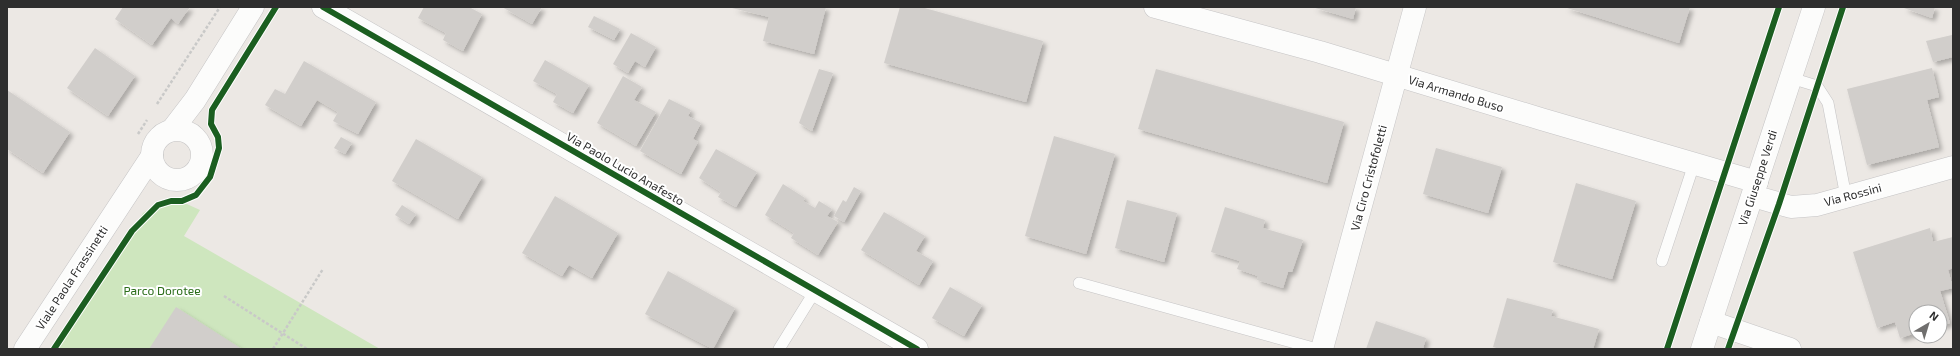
<svg xmlns="http://www.w3.org/2000/svg" width="1960" height="356" viewBox="0 0 1960 356" font-family="'Exo 2',sans-serif">
<style>
.green{fill:#cee6be}
.building{fill:#d1cecb;filter:url(#shadow)}
.lines{fill:none;stroke-linecap:round;stroke-linejoin:round}
.service-casing{stroke:#c5c4c5;stroke-width:12}
.minor-casing{stroke:#c5c4c5;stroke-width:23}
.tertiary-casing{stroke:#c5c4c5;stroke-width:23}
.secondary-casing{stroke:#c5c4c5;stroke-width:23}
.path{stroke:#c9c9c8;stroke-width:2.5;stroke-dasharray:3 2;stroke-linecap:butt}
.service{stroke:#fcfcfb;stroke-width:11}
.minor{stroke:#fcfcfb;stroke-width:22}
.tertiary{stroke:#fcfcfb;stroke-width:22}
.secondary{stroke:#fcfcfb;stroke-width:22}
.cycleway-casing{stroke:#fff;stroke-width:8}
.cycleway{stroke:#1b5e20;stroke-width:6}
.labels{text-anchor:middle;stroke-width:4;stroke-linejoin:round;paint-order:stroke}
.street-label{font-size:12px;fill:#2e2e2e;stroke:#fff}
.park-label{font-size:12px;fill:#2c6e1b;stroke:#fff}
</style>
<defs>
<filter id="shadow"><feDropShadow dx="3.5" dy="3.5" stdDeviation="2" flood-color="#0004"/></filter>
</defs>
<rect width="100%" height="100%" fill="#ece8e4"/>
<path class="green" d="M161,201H180L200,210L184,236L380,349H57L143,213Z"/>
<g class="building">
<path d="M123,7H190L178,24L171,18L152,45L115,19Z"/>
<path d="M424,7H469L482,14L463,51L443,40L446,33L418,18Z"/>
<path d="M502,7H542L532,24Z"/>
<path d="M826,7L814,54L763,41L769,17L732,8Z"/>
<path d="M900,7H921L1043,41L1026,102L884,63Z"/>
<path d="M1312,7H1356L1353,19Z"/>
<path d="M1564,7H1690L1679,43Z"/>
<path d="M1905,7H1935L1932,18L1904,8Z"/>
<path d="M594,16L620,29L614,40L588,27Z"/>
<path d="M631,33L656,47L645,67L635,61L628,73L613,64Z"/>
<path d="M1952,35L1953,57L1933,62L1926,41Z"/>
<path d="M95,48L135,76L108,116L67,88Z"/>
<path d="M545,60L589,85L573,113L553,102L557,94L533,81Z"/>
<path d="M304,61L376,102L358,134L333,121L338,112L317,100L301,126L265,105L275,89L285,94Z"/>
<path d="M1932,68L1939,97L1927,100L1939,147L1867,165L1847,89Z"/>
<path d="M819,69L833,73L812,131L799,123Z"/>
<path d="M1156,69L1344,122L1327,183L1138,129Z"/>
<path d="M623,76L642,87L634,100L656,112L636,146L597,123Z"/>
<path d="M7,90L70,132L43,173L7,149Z"/>
<path d="M669,99L691,110L688,116L701,123L693,139L698,142L681,174L640,151Z"/>
<path d="M1054,136L1115,154L1086,254L1025,236Z"/>
<path d="M341,137L352,143L345,154L334,148Z"/>
<path d="M416,139L482,177L458,219L392,181Z"/>
<path d="M1436,148L1502,167L1488,213L1423,194Z"/>
<path d="M716,149L757,172L736,207L718,197L721,192L699,178Z"/>
<path d="M1576,183L1636,201L1612,279L1553,262Z"/>
<path d="M783,184L805,198L803,201L815,208L819,201L832,209L827,216L838,222L818,255L791,238L794,233L765,215Z"/>
<path d="M854,187L861,191L844,222L834,216L843,200L846,202Z"/>
<path d="M555,196L618,233L592,278L569,265L562,276L522,253Z"/>
<path d="M1127,200L1177,213L1164,262L1115,248Z"/>
<path d="M402,205L416,214L409,224L395,215Z"/>
<path d="M1225,207L1265,220L1263,228L1303,240L1292,272H1288L1283,288L1257,280L1258,276L1237,269L1240,261L1211,252Z"/>
<path d="M884,212L925,236L916,251L933,261L919,285L861,250Z"/>
<path d="M1930,228L1933,242L1953,237V268L1948,270L1953,288L1940,291L1950,323L1940,326V312H1916V333L1900,338L1895,322L1877,328L1853,252Z"/>
<path d="M668,271L735,308L713,349L645,314Z"/>
<path d="M950,287L982,305L964,336L932,318Z"/>
<path d="M1507,298L1553,310L1551,316L1599,329L1593,349H1500L1493,347Z"/>
<path d="M176,307L242,349H149Z"/>
<path d="M1376,321L1426,338L1423,349H1366Z"/>
</g>
<g class="lines">
<defs>
<g id="service">
<path d="M1791,78L1817,86L1828,103L1846,197"/>
<path d="M1662,261L1694,164"/>
<path d="M1079,283L1317,349"/>
<path d="M779,349L815,291"/>
</g>
<g id="minor">
<path d="M323,7L917,349"/>
<path d="M1155,7L1320,52L1541,119L1757,182"/>
<path d="M1753,196L1791,207L1817,205L1953,167"/>
<path d="M1711,322L1790,349"/>
<path d="M1322,349L1415,7"/>
</g>
<g id="tertiary">
<path d="M172,130L195,100L253,7"/>
<circle cx="177" cy="155" r="25"/>
<path d="M25,349L152,156"/>
</g>
<path id="secondary" d="M1702,349L1814,7"/>
</defs>
<use href="#service" class="service-casing"/>
<use href="#minor" class="minor-casing"/>
<use href="#tertiary" class="tertiary-casing"/>
<use href="#secondary" class="secondary-casing"/>
<g class="path">
<path d="M157,104L220,7"/>
<path d="M138,134L147,120"/>
<path d="M224,296L307,349"/>
<path d="M273,349L323,269"/>
</g>
<use href="#service" class="service"/>
<use href="#minor" class="minor"/>
<use href="#tertiary" class="tertiary"/>
<use href="#secondary" class="secondary"/>
<defs>
<g id="cycleway">
<path d="M323,7L917,349"/>
<path d="M54,349L132,231L158,205L171,201H182L196,195L210,177L219,148L218,137L211,124L212,110L276,7"/>
<path d="M1667,349L1779,7"/>
<path d="M1728,349L1779,204L1843,7"/>
</g>
</defs>
<use href="#cycleway" class="cycleway-casing"/>
<use href="#cycleway" class="cycleway"/>
</g>
<g class="labels">
<g class="street-label">
<text transform="translate(1456 94) rotate(17)" y="4">Via Armando Buso</text>
<text transform="translate(625 169) rotate(30)" y="4">Via Paolo Lucio Anafesto</text>
<text transform="translate(1369 178) rotate(-75)" y="4">Via Ciro Cristofoletti</text>
<text transform="translate(1758 178) rotate(-72)" y="4">Via Giuseppe Verdi</text>
<text transform="translate(1853 195) rotate(-15)" y="4">Via Rossini</text>
<text transform="translate(72 278) rotate(-57)" y="4">Viale Paola Frassinetti</text>
</g>
<g class="park-label">
<text x="162" y="295">Parco Dorotee</text>
</g>
</g>
<rect width="1960" height="356" fill="none" stroke="#2e2e2e" stroke-width="16"/>
<g transform="translate(1928 324) rotate(38)"><circle r="19" fill="#ffffff" stroke="#ababab"/>
<path d="M0-3L7 15L0 10L-7 15Z" fill="#706f6e"/>
<text y="-6" font-size="11" font-weight="bold" text-anchor="middle" fill="#2e2e2e">N</text>
</g>
</svg>
